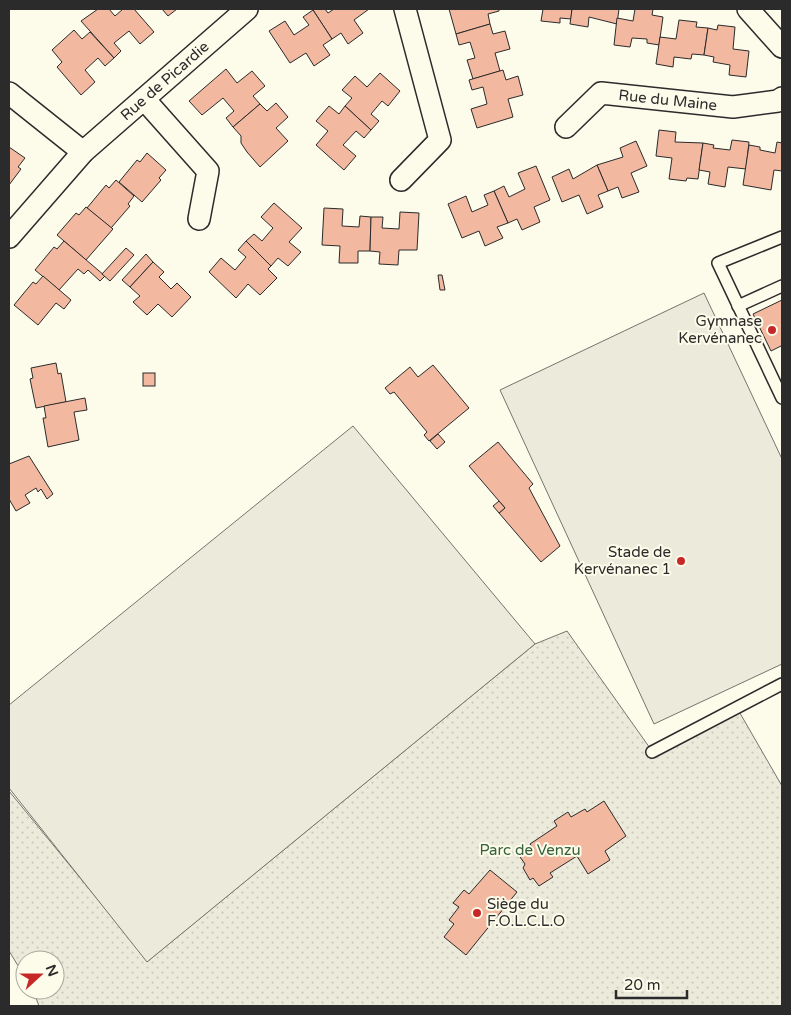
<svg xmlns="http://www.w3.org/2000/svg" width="791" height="1015" viewBox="0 0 791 1015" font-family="'Varela Round',sans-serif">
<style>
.park{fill:url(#park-dots);stroke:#74746e}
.pitch{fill:#ecebdb;stroke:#74746e}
.building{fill:#f2b8a0;stroke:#2b2b2b}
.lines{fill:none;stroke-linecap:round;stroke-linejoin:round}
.lane-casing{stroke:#2b2b2b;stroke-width:14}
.street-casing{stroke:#2b2b2b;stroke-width:24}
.lane{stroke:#fdfbea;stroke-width:11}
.street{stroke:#fdfbea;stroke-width:21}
.poi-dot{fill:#c62828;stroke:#fdfbea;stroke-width:2}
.labels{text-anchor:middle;stroke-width:4;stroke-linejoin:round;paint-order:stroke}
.street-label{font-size:15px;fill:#2b2b2b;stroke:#fdfbea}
.poi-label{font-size:15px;fill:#2b2b2b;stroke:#fdfbea;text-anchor:end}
.park-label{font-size:15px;fill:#34623c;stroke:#fdfbea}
</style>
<defs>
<pattern id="park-dots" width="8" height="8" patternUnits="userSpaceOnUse" patternTransform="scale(1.25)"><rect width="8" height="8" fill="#ecebdb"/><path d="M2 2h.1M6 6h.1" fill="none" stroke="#cbcabc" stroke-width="1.8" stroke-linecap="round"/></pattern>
</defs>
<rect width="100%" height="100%" fill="#fdfbea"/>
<path class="park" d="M567,631L652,751L737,708L782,786V1006H39L33,990H55V960H25V977L9,951V791L148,961L535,644Z"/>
<g class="pitch">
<path d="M704,293L782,459V664L654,724L500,390Z"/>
<path d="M353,426L535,644L147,962L9,788V705Z"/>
</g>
<g class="building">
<path d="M98,9H109L115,16L123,9H134L154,32L140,44L129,31L114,43L121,51L114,58L81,21Z"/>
<path d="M162,9H177L168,16Z"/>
<path d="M315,9H325L328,13L334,9H369L354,20L363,33L348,44L341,33L332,39L313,10Z"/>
<path d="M449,9H499V11L488,14L490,24L456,34Z"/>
<path d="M543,9H572L571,19L560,18V23L541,21Z"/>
<path d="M572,9H619L617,24L589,17L588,27L570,24Z"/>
<path d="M635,9H653L652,15L663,17L659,45L647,43V39L632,38L630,47L614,45L617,18L633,21Z"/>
<path d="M313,10L332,39L323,45L330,55L314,66L306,53L290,63L269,31L285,21L294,35L309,25L303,17Z"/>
<path d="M679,20L697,22L696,27L708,28L704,55L692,54L691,59L674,57L673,67L656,64L660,37L676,39Z"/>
<path d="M490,24L493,34L505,31L510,49L495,53L500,71L473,79L467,60L475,58L470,42L459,45L456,34Z"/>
<path d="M718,25L735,27L733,49L749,51L746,77L729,75L730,65L713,62L714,57L704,55L708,28L717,30Z"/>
<path d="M74,30L82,39L90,32L114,58L105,66L98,58L85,70L95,82L81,95L57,67L62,62L52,50Z"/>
<path d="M226,69L237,83L252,71L265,86L253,96L260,104L233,127L226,118L234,111L223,98L202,115L189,101Z"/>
<path d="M503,70L506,80L518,76L523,95L508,99L513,117L477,128L471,109L487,104L483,87L472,90L469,80Z"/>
<path d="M380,73L400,91L388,106L382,101L371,114L379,121L371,130L345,106L352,98L342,90L355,76L367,87Z"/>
<path d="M276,103L288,117L276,128L288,141L260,167L247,152L241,143V136L233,127L260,104L267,111Z"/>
<path d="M329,106L339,114L345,106L371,130L364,138L356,131L343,145L356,156L344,170L316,145L328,131L316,121Z"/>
<path d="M659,130L676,132L675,142L703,143L698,179L687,178L686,181L669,179L672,158L656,156Z"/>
<path d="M732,140L749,142L746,169L728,167L725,187L708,184L710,172L699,170L703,143L714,145L713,148L730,150Z"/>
<path d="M636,141L647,166L631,173L639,192L622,198L618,187L608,191L597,165L623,157L620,148Z"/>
<path d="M777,142L782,143V171L774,170L771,190L743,185L749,145L760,147V150L775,153Z"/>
<path d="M9,147L25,158L18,167L21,169L9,185Z"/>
<path d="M147,153L166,170L159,178L161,180L142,202L119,182L137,160L140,162Z"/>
<path d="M597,165L608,191L598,195L603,207L587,214L579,195L562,202L552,177L569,169L573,179Z"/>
<path d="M536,166L550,200L534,207L540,222L522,230L517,219L508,223L494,191L504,186L509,197L525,189L518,173Z"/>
<path d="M116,180L134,196L128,204L130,206L111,228L87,208L106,185L109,188Z"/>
<path d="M494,191L508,223L497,227L503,238L485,246L479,231L462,238L448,204L466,196L472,212L488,205L484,195Z"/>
<path d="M274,203L302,228L289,242L301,252L288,266L278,258L271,266L246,241L254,234L262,241L273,228L261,217Z"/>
<path d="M86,207L113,229L86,260L57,235L76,213L79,215Z"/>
<path d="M324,208L343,209L342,226L359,227L360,216L371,217L370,251H358V263H339L340,246L322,245Z"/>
<path d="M400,212L419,213L417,250H399L398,265L379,264L380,252L370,251L371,217H383L382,228L399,229Z"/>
<path d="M64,241L105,276L100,281L88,270L84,274L78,269L59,290L35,270L54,247L57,249Z"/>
<path d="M246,241L271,266L268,269L277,278L260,295L248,284L236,298L209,272L221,258L235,270L246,257L238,250Z"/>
<path d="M126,248L134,255L110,281L102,274Z"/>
<path d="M146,254L153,262L130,287L122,280Z"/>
<path d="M153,262L164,272L159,277L171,289L177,283L191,297L172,317L158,304L147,315L133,302L140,296L130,287Z"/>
<path d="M438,275H442L445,290H440Z"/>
<path d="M43,276L71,300L64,309L56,303L38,325L14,305L33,282L36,284Z"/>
<path d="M782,300V348L781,346L771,351L753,314Z"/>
<path d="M56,363L58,374L61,373L66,402L36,408L30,379L33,378L31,368Z"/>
<path d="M433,365L469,408L429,441L424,435L427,432L394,392L390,394L385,388L410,367L418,377Z"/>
<rect x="143" y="373" width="12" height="13"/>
<path d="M85,398L87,410L74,412L79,440L48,447L43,418H46L44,406Z"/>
<path d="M438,434L445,442L437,449L430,441Z"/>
<path d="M498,442L533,484L529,488L560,546L541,562L499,513L505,508L469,466Z"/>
<path d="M29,456L53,494L47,499L41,489L38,492L36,488L25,495L30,503L16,511L9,499V464Z"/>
<path d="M499,501L505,508L499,513L493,506Z"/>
<path d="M604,801L626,836L605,851L610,860L588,874L577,856L550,873L553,877L539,886L533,878L530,880L523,868L525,864L520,857L533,848L530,844L557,826L554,821L568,812L571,817L585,809L587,812Z"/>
<path d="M490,870L517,892L466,955L444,937L454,924L449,920L459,907L453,903L464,890L469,894Z"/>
</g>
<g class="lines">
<defs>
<g id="lane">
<path d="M782,237L718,263L782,398"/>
<path d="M738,306L782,286"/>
<path d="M652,752L782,684"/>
</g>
<g id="street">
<path d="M748,9L782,47"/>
<path d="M9,93L83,152"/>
<path d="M144,99L208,171L199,219"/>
<path id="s1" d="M566,127L601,93L733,107L778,101L782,98"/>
<path d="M401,180L440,140L405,9"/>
<path id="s2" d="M9,237L83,152L247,9"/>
</g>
</defs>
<use href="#lane" class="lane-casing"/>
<use href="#street" class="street-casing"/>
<use href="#lane" class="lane"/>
<use href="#street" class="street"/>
</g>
<g class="poi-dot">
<circle cx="772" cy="330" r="5"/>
<circle cx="681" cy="561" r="5"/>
<circle cx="477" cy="913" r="5"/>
</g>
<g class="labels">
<g class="street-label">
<text dy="5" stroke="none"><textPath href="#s2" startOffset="221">Rue de Picardie</textPath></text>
<text dy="5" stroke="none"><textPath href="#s1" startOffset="116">Rue du Maine</textPath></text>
</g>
<g class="poi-label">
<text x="762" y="326">Gymnase<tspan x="762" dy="17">Kervénanec</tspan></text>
<text x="671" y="557">Stade de<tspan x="671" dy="17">Kervénanec 1</tspan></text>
<text x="487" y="909" text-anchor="start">Siège du<tspan x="487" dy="17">F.O.L.C.L.O</tspan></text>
</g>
<g class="park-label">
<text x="530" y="855">Parc de Venzu</text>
</g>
</g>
<rect width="791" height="1015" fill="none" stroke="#2b2b2b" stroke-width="20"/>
<g transform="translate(40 975) rotate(69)"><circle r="24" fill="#fdfbea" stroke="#a9a89e"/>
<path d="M0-4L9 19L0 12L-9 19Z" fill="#c62828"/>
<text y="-8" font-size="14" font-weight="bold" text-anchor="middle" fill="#2b2b2b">N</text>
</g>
<path d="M616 990v8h71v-8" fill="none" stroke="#2b2b2b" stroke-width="2.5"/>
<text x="624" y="990" font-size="15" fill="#2b2b2b" stroke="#fdfbea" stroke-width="4" paint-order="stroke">20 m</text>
</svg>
